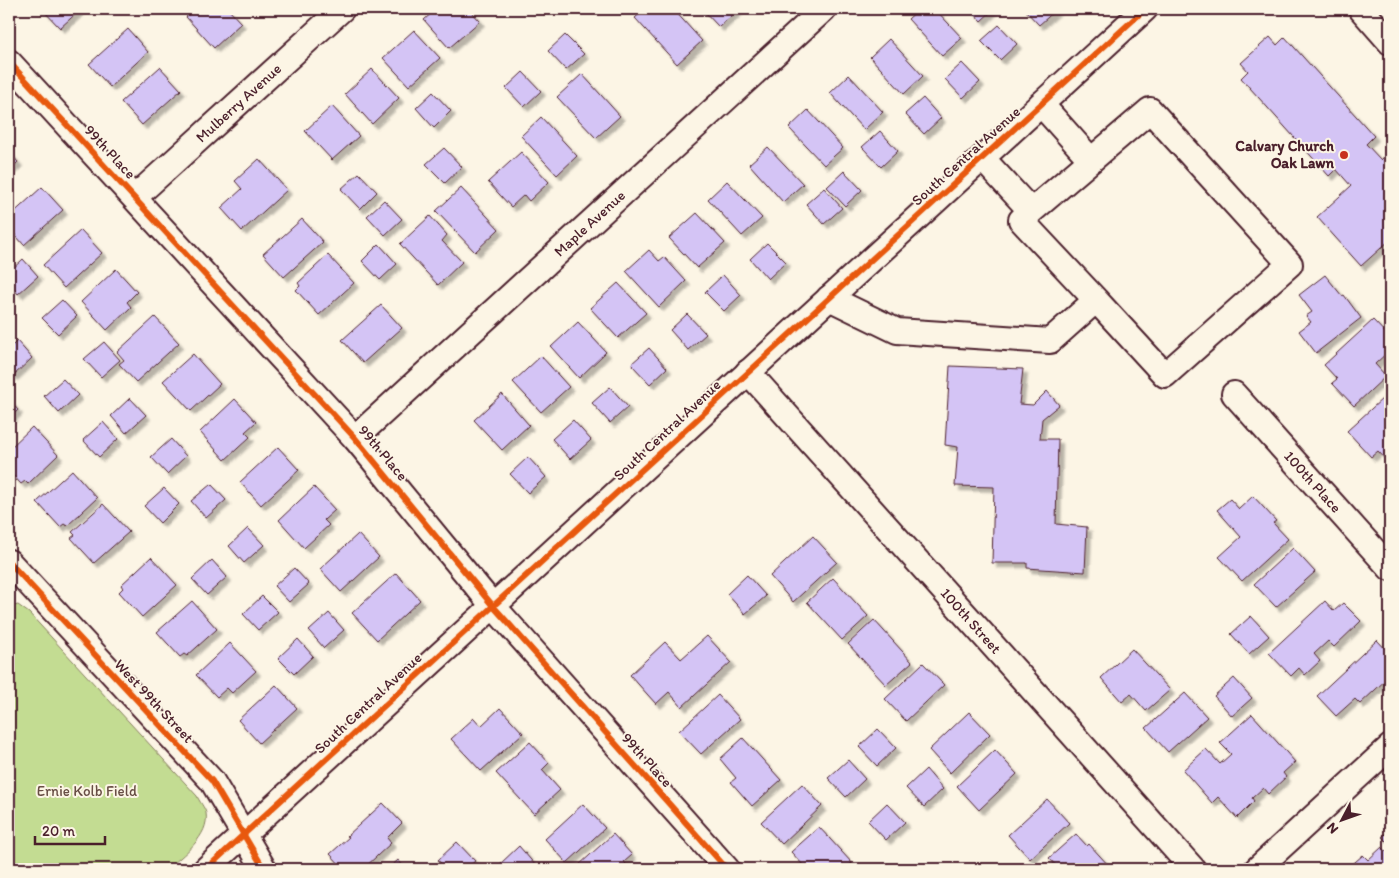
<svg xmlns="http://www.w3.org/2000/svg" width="1399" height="878" viewBox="0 0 1399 878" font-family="Itim,sans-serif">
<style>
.green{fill:#c3dc92;stroke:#867e5e}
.building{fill:#d4c4f5;stroke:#4a1f2b;filter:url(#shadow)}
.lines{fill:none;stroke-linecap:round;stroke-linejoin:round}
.minor-casing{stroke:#4a1f2b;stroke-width:28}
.minor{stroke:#fcf5e5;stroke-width:24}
.cycleway-casing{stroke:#fcf5e5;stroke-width:9}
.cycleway{stroke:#e8590c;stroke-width:6}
.poi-dot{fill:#c8321e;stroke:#fcf5e5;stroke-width:2}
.labels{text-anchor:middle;stroke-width:4;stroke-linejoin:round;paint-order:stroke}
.street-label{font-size:15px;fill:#4a1f2b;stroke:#fcf5e5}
.poi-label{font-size:15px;font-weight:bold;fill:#4a1f2b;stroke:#fcf5e5;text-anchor:end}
.park-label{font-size:15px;fill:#684e45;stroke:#fcf5e5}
</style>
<defs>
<filter id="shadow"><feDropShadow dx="4.5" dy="4.5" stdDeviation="1" flood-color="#0004"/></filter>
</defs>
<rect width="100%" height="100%" fill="#fcf5e5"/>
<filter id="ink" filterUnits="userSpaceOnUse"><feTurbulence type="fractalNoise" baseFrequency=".02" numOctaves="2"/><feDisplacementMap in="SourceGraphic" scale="10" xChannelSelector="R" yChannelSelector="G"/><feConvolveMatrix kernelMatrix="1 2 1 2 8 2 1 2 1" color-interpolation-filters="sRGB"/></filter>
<g filter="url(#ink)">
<path class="green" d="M18,605L29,613L197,796C199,801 205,808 206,813C210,836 182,856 167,869H9V607Z"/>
<g class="building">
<path d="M42,9H81L60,28Z"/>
<path d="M195,9H228L241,23L214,48L186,17Z"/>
<path d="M436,9H469L480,21L449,48L424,20Z"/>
<path d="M645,9H673L702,41L677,64L635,18Z"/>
<path d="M702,9H739L719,27Z"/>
<path d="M919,9H935L962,38L942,56L908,19Z"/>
<path d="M970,9H994L981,21Z"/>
<path d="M1024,9H1057L1039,25Z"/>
<path d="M999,25L1017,44L1000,60L981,41Z"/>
<path d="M128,29L148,52L110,87L89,64Z"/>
<path d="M414,30L440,58L409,86L383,58Z"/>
<path d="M565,35L584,54L566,70L548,51Z"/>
<path d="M1270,37L1277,45L1285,37L1374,136L1366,144L1381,160L1390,151V240L1361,266L1317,217L1351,186L1336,169L1329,176L1241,78L1248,71L1241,63Z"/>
<path d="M889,39L923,76L904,94L870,57Z"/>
<path d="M962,63L980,82L963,98L945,79Z"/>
<path d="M160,67L181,90L142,125L121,102Z"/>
<path d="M372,69L399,98L372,124L345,94Z"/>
<path d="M523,72L541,91L524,107L506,88Z"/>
<path d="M582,74L620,116L596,138L557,97Z"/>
<path d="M849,75L883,112L864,130L830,93Z"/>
<path d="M433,92L451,111L434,128L416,108Z"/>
<path d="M923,98L941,118L924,134L905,114Z"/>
<path d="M332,106L359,136L332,160L305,131Z"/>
<path d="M808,110L843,148L824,165L789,128Z"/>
<path d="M541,117L577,156L557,175L521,136Z"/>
<path d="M880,131L898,151L881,167L862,147Z"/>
<path d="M768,147L803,184L783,202L749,164Z"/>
<path d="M444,148L462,167L445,183L426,164Z"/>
<path d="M9,152L18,162L9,171Z"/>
<path d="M521,152L549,182L529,201L524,195L511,207L488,182Z"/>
<path d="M259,159L287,190L242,231L221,208L242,189L235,181Z"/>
<path d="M844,171L862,190L845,206L827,187Z"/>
<path d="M359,173L377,192L360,209L341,189Z"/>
<path d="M727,181L762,218L742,236L708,199Z"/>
<path d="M42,187L63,210L24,245L9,228V217Z"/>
<path d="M461,188L499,229L475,252L436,211Z"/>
<path d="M824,188L842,208L824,224L806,204Z"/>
<path d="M384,200L402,219L385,235L367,216Z"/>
<path d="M697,213L725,243L697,268L669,238Z"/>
<path d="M430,216L447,235L442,241L462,262L438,285L400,244Z"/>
<path d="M302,219L323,242L284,277L263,254Z"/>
<path d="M81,230L102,253L64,288L43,265Z"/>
<path d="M767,243L786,262L768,279L750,259Z"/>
<path d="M379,244L397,264L380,280L362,261Z"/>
<path d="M649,250L659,261L664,257L686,281L659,307L626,271Z"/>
<path d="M328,255L354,283L319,315L296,290L300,286L298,283Z"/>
<path d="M23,259L38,276L18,294L9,283V272Z"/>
<path d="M116,269L137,292L127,302L131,307L107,330L81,302Z"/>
<path d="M723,275L741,295L724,311L705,292Z"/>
<path d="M1325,275L1342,296L1344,295L1361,318L1316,353L1299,331L1311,322L1306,316L1312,312L1299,295Z"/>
<path d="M618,283L646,313L618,338L590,308Z"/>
<path d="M62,300L77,316L58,334L42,318Z"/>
<path d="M381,305L402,328L363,363L342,340Z"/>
<path d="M687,314L706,334L688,350L670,330Z"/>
<path d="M155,317L179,343L136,382L119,364L124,360L117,352Z"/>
<path d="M1373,320L1390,338V350L1375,364L1386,376L1354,406L1332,383L1337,379L1324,365Z"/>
<path d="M578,322L606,352L579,378L551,347Z"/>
<path d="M17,341L32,358L13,376L9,372V349Z"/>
<path d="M104,342L120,360L101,377L84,359Z"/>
<path d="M649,348L667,368L650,384L631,364Z"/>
<path d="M193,354L220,384L191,411L163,381Z"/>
<path d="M541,356L569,387L541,412L513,382Z"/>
<path d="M950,366L1023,369L1019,404L1033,405L1047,391L1059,405L1042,419L1040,439H1058L1056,524L1087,527L1085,572L1027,568V563H992L994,487L955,486L958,447L945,445Z"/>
<path d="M63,379L78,395L59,413L44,396Z"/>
<path d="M610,387L628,407L610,423L592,403Z"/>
<path d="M502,394L529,425L502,450L474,420Z"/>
<path d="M130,398L146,415L126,433L111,416Z"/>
<path d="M1383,398L1390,405V464L1378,451L1371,457L1347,431Z"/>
<path d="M235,399L256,422L245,432L250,437L225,460L200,432Z"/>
<path d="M9,400L18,410L9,419Z"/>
<path d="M573,420L591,440L570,459L552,439Z"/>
<path d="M103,422L118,439L99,457L83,440Z"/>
<path d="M32,427L58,455L28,484L25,481L21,484L9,471V449Z"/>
<path d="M171,439L186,456L167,474L151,457Z"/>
<path d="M278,447L299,470L261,505L240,482Z"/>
<path d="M528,457L546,477L528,493L510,474Z"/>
<path d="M72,470L97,498L67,526L64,524L60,527L37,502Z"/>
<path d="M211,484L226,500L206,518L191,501Z"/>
<path d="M314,487L335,510L324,520L329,525L304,548L279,520Z"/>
<path d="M164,488L179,504L160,523L144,506Z"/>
<path d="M1253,496L1276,521L1273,523L1288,539L1242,581L1219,557L1241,537L1217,510L1230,499L1239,509Z"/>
<path d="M103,504L129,532L94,563L71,538L75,535L72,532Z"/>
<path d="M248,528L264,545L244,563L229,546Z"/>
<path d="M358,534L379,557L341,592L320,569Z"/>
<path d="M813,536L837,562L793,602L770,576Z"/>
<path d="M1293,548L1315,572L1276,607L1254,584Z"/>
<path d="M151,557L177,585L142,617L119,592L123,588L121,585Z"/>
<path d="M212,560L227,577L207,595L192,579Z"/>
<path d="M294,568L309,584L289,602L274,586Z"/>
<path d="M396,573L420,600L377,640L352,613Z"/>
<path d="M747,575L766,596L745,614L727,594Z"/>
<path d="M833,578L868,616L842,640L807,602Z"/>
<path d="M262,596L278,612L258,630L243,614Z"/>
<path d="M192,601L217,629L187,656L184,654L180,657L157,632Z"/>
<path d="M1325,601L1334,611L1343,603L1361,621L1334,647L1328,641L1314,654L1320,661L1305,675L1299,668L1291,676L1269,653Z"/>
<path d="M329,613L344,630L324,648L309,631Z"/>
<path d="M1251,616L1269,636L1249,654L1231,634Z"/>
<path d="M874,620L912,662L886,685L848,644Z"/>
<path d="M707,636L731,662L682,707L669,692L656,704L630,675L665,642L681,659Z"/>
<path d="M298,639L313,656L294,674L278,658Z"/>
<path d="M1377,640L1390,654V676L1360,704L1355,699L1336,716L1317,696Z"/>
<path d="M230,643L256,671L232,693L227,688L217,697L196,675Z"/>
<path d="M1132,649L1170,690L1146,711L1131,694L1122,702L1101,678Z"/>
<path d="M923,663L944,685L906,721L885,699Z"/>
<path d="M1234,678L1252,698L1232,716L1214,696Z"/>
<path d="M276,685L297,708L259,743L238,720Z"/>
<path d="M1185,693L1207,717L1168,752L1146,728Z"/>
<path d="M718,695L740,719L701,754L679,731Z"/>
<path d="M500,708L523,733L481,771L451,739L474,718L481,726Z"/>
<path d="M969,712L990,734L950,773L929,750Z"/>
<path d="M1252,714L1295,762L1283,773L1286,777L1268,794L1263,788L1252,798L1254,801L1237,818L1218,797L1212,803L1183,770L1206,749L1220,764L1231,754L1220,743Z"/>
<path d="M878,729L896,748L877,766L859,747Z"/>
<path d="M743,738L781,780L752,806L731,782L736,778L720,759Z"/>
<path d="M530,742L549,763L542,770L560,790L534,814L496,773Z"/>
<path d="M995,750L1017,774L979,810L957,786Z"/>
<path d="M848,760L865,779L846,797L828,778Z"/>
<path d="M926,769L943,789L924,807L906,788Z"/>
<path d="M802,784L822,806L782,844L761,822Z"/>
<path d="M1047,799L1069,823L1030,859L1008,835Z"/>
<path d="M383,803L402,823L387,838L391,843L363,869H344L330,854L349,837L347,836Z"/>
<path d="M887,803L905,822L886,840L868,821Z"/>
<path d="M583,804L605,828L567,863L545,839Z"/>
<path d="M819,827L852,863L845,869H804L802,867L804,866L791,852Z"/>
<path d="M1390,829V845L1382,837Z"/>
<path d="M613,834L632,855L624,862L631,869H583L579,865Z"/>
<path d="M1076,834L1087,846L1089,844L1110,867L1107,869H1059L1049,858Z"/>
<path d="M457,842L475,861L466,869H446L438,860Z"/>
<path d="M519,846L536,866L532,869H503L499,865Z"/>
<path d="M1382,847L1390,855V869H1347L1363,855L1368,860Z"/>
<path d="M398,860L406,869H388Z"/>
</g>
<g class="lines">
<defs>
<g id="minor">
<path d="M1361,9L1390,42"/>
<path d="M9,62L355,438L493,606L727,869"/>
<path d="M1041,104L1091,160"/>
<path d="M982,158L1031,211"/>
<path id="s1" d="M135,197L342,9"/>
<path d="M829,298L897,331L1050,341L1096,300L1021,220L1150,110L1290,264L1165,375L1096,300"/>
<path id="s2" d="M748,372L1193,869"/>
<path id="s3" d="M1234,394L1390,568"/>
<path id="s4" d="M355,438L824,9"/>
<path d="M9,562L212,781L264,869"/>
<path d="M206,869L1145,9"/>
<path d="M1257,869L1390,747"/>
</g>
</defs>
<use href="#minor" class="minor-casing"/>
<use href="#minor" class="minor"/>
<defs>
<g id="cycleway">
<path d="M9,62L355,438L493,606L727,869"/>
<path d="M9,562L212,781L264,869"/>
<path d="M206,869L1145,9"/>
</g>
</defs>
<use href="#cycleway" class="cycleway-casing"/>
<use href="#cycleway" class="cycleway"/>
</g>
</g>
<circle class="poi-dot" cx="1344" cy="155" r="5"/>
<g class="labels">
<g class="street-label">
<text dy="5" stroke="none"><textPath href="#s1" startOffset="140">Mulberry Avenue</textPath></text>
<text transform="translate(110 152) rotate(47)" y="5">99th Place</text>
<text transform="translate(966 156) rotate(-42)" y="5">South Central Avenue</text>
<text dy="5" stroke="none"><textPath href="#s4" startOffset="318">Maple Avenue</textPath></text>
<text transform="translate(667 430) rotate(-43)" y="5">South Central Avenue</text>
<text transform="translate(383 453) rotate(50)" y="5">99th Place</text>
<text dy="5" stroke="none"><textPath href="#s3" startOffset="118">100th Place</textPath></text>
<text dy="5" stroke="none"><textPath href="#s2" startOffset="334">100th Street</textPath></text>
<text transform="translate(154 701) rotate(47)" y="5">West 99th Street</text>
<text transform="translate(368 703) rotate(-43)" y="5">South Central Avenue</text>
<text transform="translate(647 760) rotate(48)" y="5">99th Place</text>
</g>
<g class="poi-label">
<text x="1334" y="151">Calvary Church<tspan x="1334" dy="17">Oak Lawn</tspan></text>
</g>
<g class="park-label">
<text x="87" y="796">Ernie Kolb Field</text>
</g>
</g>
<rect width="1399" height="878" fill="none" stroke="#fcf5e5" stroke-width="30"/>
<rect x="15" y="15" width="1369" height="848" fill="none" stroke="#4a1f2b" stroke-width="2" filter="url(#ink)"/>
<g transform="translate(1342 820) rotate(229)" stroke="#fcf5e5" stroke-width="4" paint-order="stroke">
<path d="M0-4L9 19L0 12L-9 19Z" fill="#4a1f2b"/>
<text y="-8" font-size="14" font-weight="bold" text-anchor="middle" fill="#4a1f2b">N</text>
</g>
<path d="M35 836v8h70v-8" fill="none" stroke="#4a1f2b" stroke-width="2.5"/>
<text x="42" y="836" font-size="15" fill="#4a1f2b" stroke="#fcf5e5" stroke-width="4" paint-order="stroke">20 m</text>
</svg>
